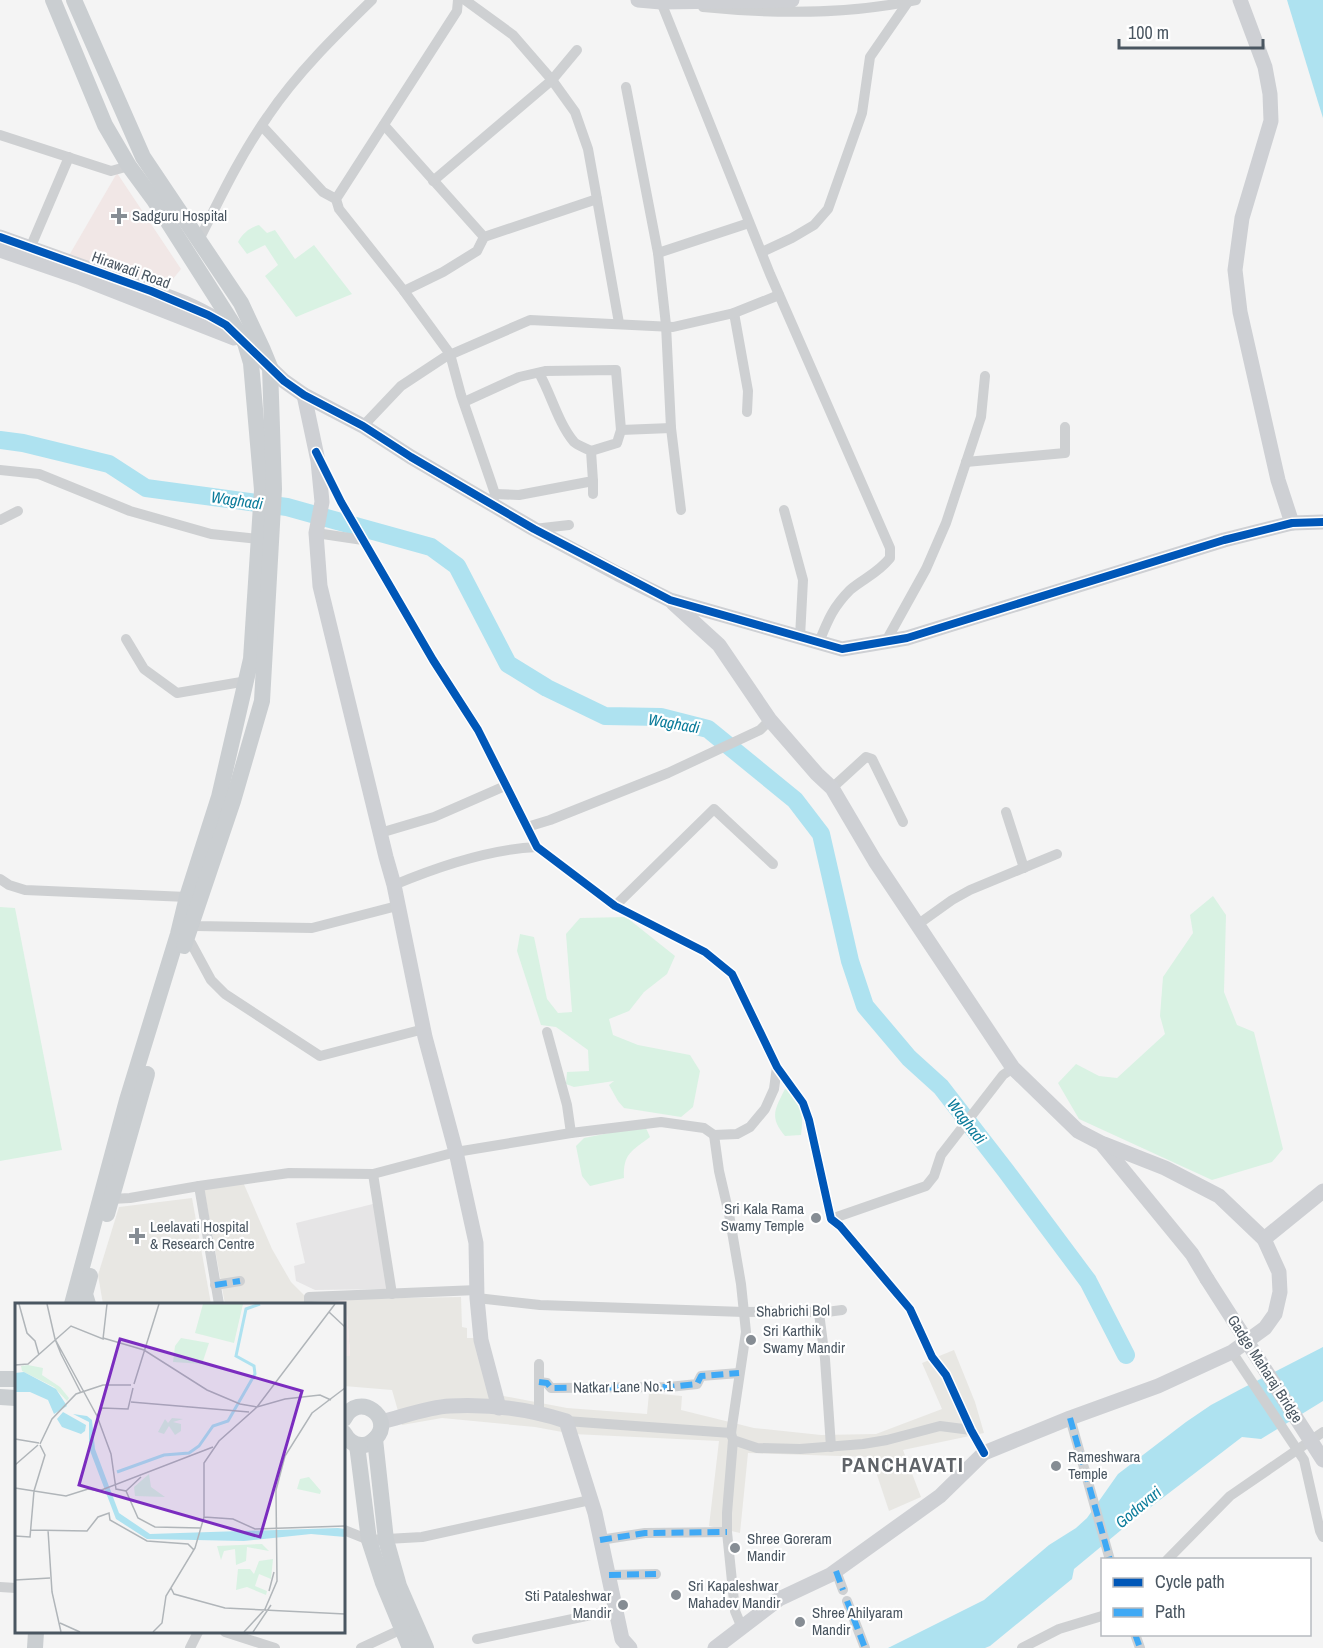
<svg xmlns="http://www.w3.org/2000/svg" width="1323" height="1648" viewBox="0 0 1323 1648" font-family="'Archivo Narrow',sans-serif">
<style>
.commercial{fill:#e8e7e3}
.education{fill:#e6e5e6}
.medical{fill:#f1e7e6}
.green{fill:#d9f2e3}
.water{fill:#aee2f0}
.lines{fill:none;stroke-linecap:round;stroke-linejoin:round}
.river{stroke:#aee2f0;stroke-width:18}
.street{stroke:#ced0d2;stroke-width:10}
.secondary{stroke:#ced0d4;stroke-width:15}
.primary{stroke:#caced1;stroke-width:16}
.secondary-bridge{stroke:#ced0d4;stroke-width:15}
.quiet{stroke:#3fa9f5;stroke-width:6;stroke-dasharray:12 6;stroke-linecap:butt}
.cycleway-casing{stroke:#fff;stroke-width:11}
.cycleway{stroke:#0057b8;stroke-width:8}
.poi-dot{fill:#868d94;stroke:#fff;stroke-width:2}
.labels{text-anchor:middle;stroke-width:4.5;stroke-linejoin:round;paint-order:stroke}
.poi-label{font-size:15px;fill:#4a5661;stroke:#fff;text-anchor:start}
.street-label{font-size:15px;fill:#4a5661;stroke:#fff}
.water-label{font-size:16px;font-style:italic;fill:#0c7c9b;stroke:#fff}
.district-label{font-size:21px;font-weight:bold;letter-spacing:1.5px;fill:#5f6368;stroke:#fff}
.inset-river{fill:none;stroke:#aee2f0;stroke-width:3}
.inset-road{fill:none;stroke:#b0b5b9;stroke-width:1.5}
.view{fill:#7b2cbf;fill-opacity:0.15;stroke:#7b2cbf;stroke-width:3}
.inset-edge{fill:none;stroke:#4a5661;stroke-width:3}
</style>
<rect width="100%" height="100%" fill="#f4f4f4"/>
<g class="commercial">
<path d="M243,1182L272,1249L291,1282L305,1296V1304H225L204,1189Z"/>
<path d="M192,1198L211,1304H103L98,1275L119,1207Z"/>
<path d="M461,1297L462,1327L467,1328V1338H474L488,1393L567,1408L647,1414L649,1393L682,1396L681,1410L754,1428L821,1435L876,1434L942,1409L922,1363L954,1350L975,1402L984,1433L903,1450L921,1497L889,1511L871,1457L748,1453L740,1533L709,1526L719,1441L573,1434L535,1427L442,1418L402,1425L392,1390L344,1386V1356L350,1355L346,1299Z"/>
</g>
<path class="education" d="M377,1203L390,1289L315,1290L296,1281L294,1266L305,1263L296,1223Z"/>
<g class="medical">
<path d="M117,173L181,269L164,290L67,259Z"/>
<path d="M346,1299L350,1356H344V1304H314V1302Z"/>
</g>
<g class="green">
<path d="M259,225L267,233L275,230L295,259L314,245L352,294L296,317L265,276L278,265L265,245L247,254L238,242C243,233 249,228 259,225Z"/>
<path d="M1213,896L1226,915L1224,992L1237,1025L1254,1032L1283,1149L1272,1162L1212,1180L1079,1119L1058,1083L1076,1064L1099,1076L1117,1078L1165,1034L1160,1016L1163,977L1193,933L1190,915Z"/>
<path d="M0,907L15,908L62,1150L0,1161Z"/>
<path d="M626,917L675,956L667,974L644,992L629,1011L609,1019L613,1035L638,1045L690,1055L700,1071L693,1107L681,1117L624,1108L618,1101L609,1085L614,1081L574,1087L566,1084L567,1072L589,1071L588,1050L556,1027L541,1025L517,951L520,934L534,937L547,999L558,1013L572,1012L566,934L580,918Z"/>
<path d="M785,1089L793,1092C801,1109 804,1116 801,1135L785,1136C769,1117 775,1109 785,1089Z"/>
<path d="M645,1126L650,1137C632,1151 623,1153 624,1178L590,1186L582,1176L576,1146L584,1138Z"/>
</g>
<g class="water">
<path d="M1287,0H1323V118L1318,102Z"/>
<path d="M1323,1347V1401L1261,1439L1242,1437L1126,1526L1074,1569L1072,1579L990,1646L985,1648H888L984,1600L1049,1545L1076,1528L1087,1518L1118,1474L1186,1422L1211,1405L1241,1389Z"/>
</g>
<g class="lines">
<path class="river" d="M0,440L23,443L109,464L146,488L287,507L431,547L457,566L508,664L547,688L605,716L661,717L708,729L795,800L821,834L850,961L865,1006L909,1058L941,1087L1006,1171L1088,1281L1126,1355"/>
<g class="street">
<path d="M458,0L457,11L336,199L339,209L404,291L450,354L461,395L491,482L495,494L492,505"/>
<path d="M666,3L661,2L770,274L890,548V558C877,574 864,578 850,590C833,607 828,620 819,642"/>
<path d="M703,7C773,14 846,15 916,0"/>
<path d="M626,87L658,253L666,325L671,428L681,510"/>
<path d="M384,125L484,237L597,199L588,149L575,112L552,80L513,35L465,0"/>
<path d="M262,126L323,192L336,199"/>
<path d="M0,135L111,171L129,166"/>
<path d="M433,181L552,80L577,50"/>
<path d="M597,199L619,323"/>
<path d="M199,240C220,198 241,154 268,116C297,73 335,36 372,0"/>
<path d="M762,252L792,238L814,225L828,209L862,113L870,57L908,2"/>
<path d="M28,253L69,157"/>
<path d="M658,253L749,223"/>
<path d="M404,291L443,272L477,251L484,237"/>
<path d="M734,313L748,391L747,412"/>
<path d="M464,402L519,377L545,371L616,370L621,430L617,443L591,451"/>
<path d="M363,426L401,386L445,357L530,320L673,327L734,313L779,295"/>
<path d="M621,430L671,428"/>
<path d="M966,462L1065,453V427"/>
<path d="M321,463L341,502L433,660L478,730L537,847L615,906L705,952L732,974L777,1067L803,1103L809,1120L831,1219L840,1226L910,1309L932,1357L946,1375L971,1430L984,1453"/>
<path d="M0,470L39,474L130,511L211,534L259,539"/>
<path d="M495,494L519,495L593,481L591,451C586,448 578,446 574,442C558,423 551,394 539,373"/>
<path d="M593,494V481"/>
<path d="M784,510L803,580L800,637"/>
<path d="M0,520L18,511"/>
<path d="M534,529L569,525"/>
<path d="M316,533L363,540"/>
<path d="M126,639L144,669L177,693L247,681"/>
<path d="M885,643L926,569L946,523L981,417L985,376"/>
<path d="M832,788L866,757L872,759L903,822"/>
<path d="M1006,812L1024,868"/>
<path d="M527,827L550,820L668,773L760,730L770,720"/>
<path d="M380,833L434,817L505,786"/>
<path d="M0,879L9,885L25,890L187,897"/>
<path d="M394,885C437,867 491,849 537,847"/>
<path d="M615,906L714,809L773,864"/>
<path d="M187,924L195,926L312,928L397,906"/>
<path d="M917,925L952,900L970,890L1057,854"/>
<path d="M184,938L191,943L211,980L225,994L320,1056L424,1029"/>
<path d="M547,1032L567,1105L571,1133"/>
<path d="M714,1135L719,1171L729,1214L741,1284L746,1332L731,1433"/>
<path d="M373,1174L392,1294"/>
<path d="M199,1186L219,1304"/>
<path d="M111,1199L130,1198L199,1186L289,1173L373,1174L456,1152L571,1133L661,1122L704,1128L714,1135L737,1134L750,1127L765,1109L774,1089L777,1067"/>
<path d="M831,1219L926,1186L934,1176L941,1155L1003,1075L1013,1068"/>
<path d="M215,1285L240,1281"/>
<path d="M477,1298L540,1305L744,1312L802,1311L819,1313L842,1310"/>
<path d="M309,1304V1297L477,1290"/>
<path d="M819,1313L825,1359L831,1447"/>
<path d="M1232,1352L1304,1460L1320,1531L1323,1537"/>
<path d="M539,1382L547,1383L551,1388L669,1387L697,1384L701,1376L739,1373"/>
<path d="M539,1412V1364"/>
<path d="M1070,1418L1110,1560"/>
<path d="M566,1421L731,1433L732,1437"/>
<path d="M733,1440L757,1448L800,1449L863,1444L887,1440L940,1426L971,1430"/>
<path d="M733,1440L727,1513V1532L735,1611L742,1628"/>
<path d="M344,1530L369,1540L422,1537L590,1500"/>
<path d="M600,1540L645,1533L727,1532"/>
<path d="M1167,1560L1230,1496L1323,1432"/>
<path d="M836,1571L843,1590"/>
<path d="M609,1575L656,1574"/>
<path d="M0,1587L16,1588"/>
<path d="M847,1601L865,1648"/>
<path d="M225,1632L275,1648"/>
<path d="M1135,1634L1140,1648"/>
<path d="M477,1639L615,1610"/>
<path d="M190,1648L198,1632"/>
<path d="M361,1648L402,1629"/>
<path d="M1022,1648L1059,1629L1102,1616"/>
</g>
<g class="secondary">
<path d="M638,0L661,2L792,0"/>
<path d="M1240,0L1265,67L1270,94L1271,121L1242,218L1235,270L1240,312L1278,480L1292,523"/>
<path d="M0,237C39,251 78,265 117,279C157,292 207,307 237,335"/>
<path d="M0,250L81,278L234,338"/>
<path d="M265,363L284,381L304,395L363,426L411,457L534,529L618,574L670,600L842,649L907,638L1224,540L1292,523L1323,522"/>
<path d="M304,395L318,461L322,502L316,533L320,586L386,857L394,885L425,1037L456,1152L476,1243L477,1298L481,1340L499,1408"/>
<path d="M673,603L719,645L770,720L817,774L832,788L875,861L1013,1068L1078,1131L1101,1143L1192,1254L1207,1279"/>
<path d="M1104,1144L1165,1168L1219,1196L1264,1239"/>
<path d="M381,1422C402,1417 428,1407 450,1406C488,1404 529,1409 566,1421L595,1513L622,1639L630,1648"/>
<path d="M715,1648L779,1599L830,1575L940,1496L984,1453L1070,1418L1158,1386L1232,1352L1265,1328L1275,1314L1280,1292L1279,1272L1264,1239L1323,1191"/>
</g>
<g class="primary">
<path d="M53,0L105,125L129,166L154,200L245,343L251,363L262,490L251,659L219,797L187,897L178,934L127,1100L72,1304"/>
<path d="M74,0L143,157L241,303L263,350L270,367L274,489L262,701L233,801L184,946"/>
<path d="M107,1214L147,1074"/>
<path d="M88,1304L85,1294L90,1276"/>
<path d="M0,1379H16"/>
<path d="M0,1397L16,1398"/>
<path d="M344,1419C358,1390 396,1418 375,1439C371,1442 369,1445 363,1445C354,1446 348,1440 344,1433"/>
<path d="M375,1439L386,1540L399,1586L426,1648"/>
<path d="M357,1445L369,1540L383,1583L410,1648"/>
<path d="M35,1648L36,1632"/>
</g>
<path class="secondary-bridge" d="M1207,1279L1323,1460"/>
<g class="quiet">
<path d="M215,1285L240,1281"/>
<path d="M539,1382L547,1383L551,1388L669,1387L697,1384L701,1376L739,1373"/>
<path d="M1070,1418L1110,1560"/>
<path d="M600,1540L645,1533L727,1532"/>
<path d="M836,1571L843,1590"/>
<path d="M609,1575L656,1574"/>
<path d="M847,1601L865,1648"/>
<path d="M1135,1634L1140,1648"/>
</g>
<defs>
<g id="cycleway">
<path d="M0,237L151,291L208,315L226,325L284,381L304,395L363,426L411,457L534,529L670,600L842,649L907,638L1224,540L1292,523L1323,522"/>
<path d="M316,452L341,502L433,660L478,730L537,847L615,906L705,952L732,974L777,1067L803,1103L809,1120L831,1219L840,1226L910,1309L932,1357L946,1375L971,1430L984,1453"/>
</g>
</defs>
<use href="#cycleway" class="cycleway-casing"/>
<use href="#cycleway" class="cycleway"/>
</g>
<g class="poi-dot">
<path d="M116 207h6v6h6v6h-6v6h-6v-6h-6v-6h6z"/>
<circle cx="816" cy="1218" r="6"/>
<path d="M134 1227h6v6h6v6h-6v6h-6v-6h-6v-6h6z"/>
<circle cx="751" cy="1340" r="6"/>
<circle cx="1056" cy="1466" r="6"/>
<circle cx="735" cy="1548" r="6"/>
<circle cx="676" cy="1595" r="6"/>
<circle cx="623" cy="1605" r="6"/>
<circle cx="800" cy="1622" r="6"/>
</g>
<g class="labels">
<g class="poi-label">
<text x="132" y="221">Sadguru Hospital</text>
<text x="804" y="1214" text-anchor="end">Sri Kala Rama<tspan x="804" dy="17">Swamy Temple</tspan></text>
<text x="150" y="1232">Leelavati Hospital<tspan x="150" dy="17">&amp; Research Centre</tspan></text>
<text x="763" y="1336">Sri Karthik<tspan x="763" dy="17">Swamy Mandir</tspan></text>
<text x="1068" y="1462">Rameshwara<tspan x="1068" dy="17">Temple</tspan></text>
<text x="747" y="1544">Shree Goreram<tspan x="747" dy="17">Mandir</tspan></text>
<text x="688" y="1591">Sri Kapaleshwar<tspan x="688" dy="17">Mahadev Mandir</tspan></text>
<text x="611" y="1601" text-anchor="end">Sti Pataleshwar<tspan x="611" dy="17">Mandir</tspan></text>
<text x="812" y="1618">Shree Ahilyaram<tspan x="812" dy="17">Mandir</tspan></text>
</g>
<g class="street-label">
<text transform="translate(131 270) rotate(20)" y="5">Hirawadi Road</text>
<text transform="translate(793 1311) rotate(-1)" y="5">Shabrichi Bol</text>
<text transform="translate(1265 1369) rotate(57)" y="5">Gadge Maharaj Bridge</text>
<text transform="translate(623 1387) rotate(-1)" y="5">Natkar Lane No. 1</text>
</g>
<g class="water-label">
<text transform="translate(237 500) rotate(8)" y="6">Waghadi</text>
<text transform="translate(674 723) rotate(10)" y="6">Waghadi</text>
<text transform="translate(967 1121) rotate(52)" y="6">Waghadi</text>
<text transform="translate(1138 1507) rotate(-40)" y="6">Godavari</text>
</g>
<g class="district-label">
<text x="903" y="1472">PANCHAVATI</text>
</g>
</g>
<g transform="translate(15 1303)">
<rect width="330" height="330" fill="#f4f4f4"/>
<path d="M188,1H228L219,40L180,30ZM166,35L194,40L187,61L158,59L160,43ZM13,62L28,65L27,72L45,84L54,95L52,98L39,84L7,68L6,63ZM157,115L168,116L158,119L166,121V128L160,132L154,123L149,131L143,129L150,116L153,120ZM134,171L136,184L150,194L120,193L119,184ZM294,174L306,188L305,191L282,186L285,176ZM247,241L254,248L232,244L231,258L221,262L220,246L209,248L206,257L202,243ZM258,256L256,276L244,271L240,283L252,288L251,292L232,284L221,287L223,266H235L239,271L244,258Z" fill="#d9f2e3"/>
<path d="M9,69L41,86L52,103L39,111L33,97L15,89H0V70ZM48,109L71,122L70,128L66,131L47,124L42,116ZM58,111L72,113L77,117L80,146L104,210L135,231L323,225L330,226V234L296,231L229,238L132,236L101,216L74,145V119Z" fill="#aee2f0"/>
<path class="inset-river" d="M102,169L149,152L174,150L184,143L198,123L213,118L240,71L239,63L221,53L231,6L245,1"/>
<path class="inset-road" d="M4,1L12,30L20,38L24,52M32,1L40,36M314,9L330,24M88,35L129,47L192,87L225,101L242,104L270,96L305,92L316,97M0,62L13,61L56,23L88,36L92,1M119,81L144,1M66,90L46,51L40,36L82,113L96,151L101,186L111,188L123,215L140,224L186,225M116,99L234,109M82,113L87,105L113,106L118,85M0,136L24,140M25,141L37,116L61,91L88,82H116M0,162L23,142M0,185L51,193L73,186L84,188L198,144M111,188L126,174M189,214L218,216L240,226L330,223M15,227L72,228L83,214L94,210L95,217L132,238L173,241L179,247M33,227L37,289L46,329M0,233L15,234L19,188L30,152L25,142M0,277L35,275M156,285L159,291L210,305L330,311M254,288L259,269M45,320L65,329M138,329L147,320L151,293L180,245L189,214V160L204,138L242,104L320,1M229,329L250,306L262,278L261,187L270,153L297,110L330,85M238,329L256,302"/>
<path class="view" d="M105,36L287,88L245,234L64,182Z"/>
<rect width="330" height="330" class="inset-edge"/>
</g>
<rect x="1101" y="1558" width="210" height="78" fill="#ffffff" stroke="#b7bbc0" stroke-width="1.5"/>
<rect x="1113" y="1578" width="30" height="9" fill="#0057b8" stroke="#b7bbc0" stroke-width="1.5"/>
<text x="1155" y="1588" font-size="18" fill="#4a5661">Cycle path</text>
<rect x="1113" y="1608" width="30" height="9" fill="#3fa9f5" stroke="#b7bbc0" stroke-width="1.5"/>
<text x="1155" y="1618" font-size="18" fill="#4a5661">Path</text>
<path d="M1119 39v9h144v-9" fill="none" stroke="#4a5661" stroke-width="3"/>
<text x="1128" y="39" font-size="18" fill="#4a5661" stroke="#ffffff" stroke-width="4.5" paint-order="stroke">100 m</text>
</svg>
